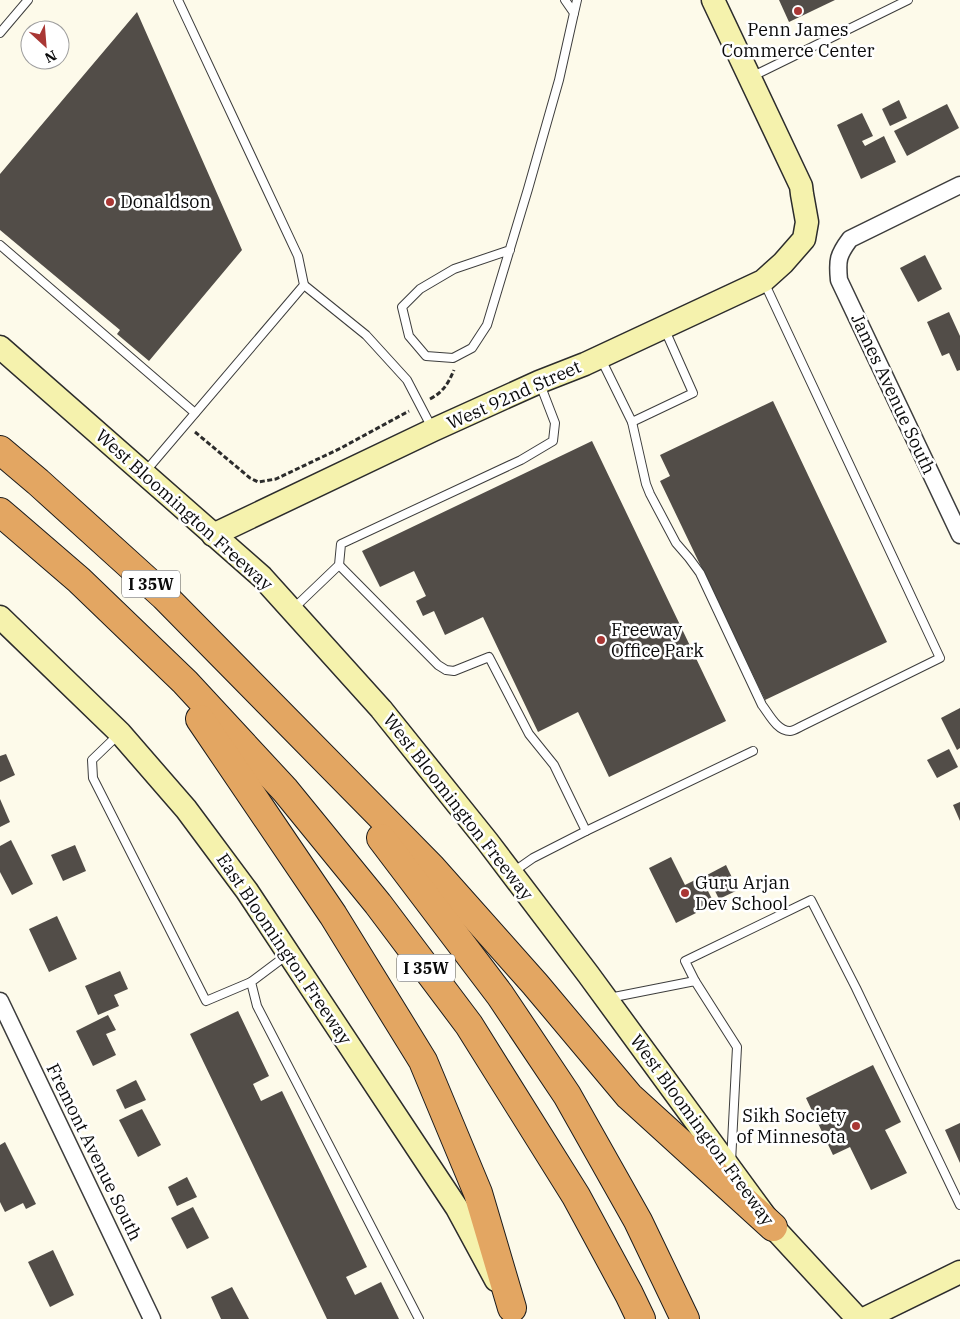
<svg xmlns="http://www.w3.org/2000/svg" width="960" height="1319" viewBox="0 0 960 1319" font-family="'IBM Plex Serif',serif">
<style>
.building{fill:#524d48}
.lines{fill:none;stroke-linecap:round;stroke-linejoin:round}
.lane-casing{stroke:#3d3d3d;stroke-width:10}
.street-casing{stroke:#3d3d3d;stroke-width:19}
.secondary-casing{stroke:#2c2c2c;stroke-width:25}
.highway-casing{stroke:#1b1b1b;stroke-width:30}
.path{stroke:#2c2c2c;stroke-width:3;stroke-dasharray:5 2.5;stroke-linecap:butt}
.lane{stroke:#fff;stroke-width:8}
.street{stroke:#fff;stroke-width:16}
.secondary{stroke:#f5f2ad;stroke-width:22}
.highway{stroke:#e3a662;stroke-width:28}
.poi-dot{fill:#a93734;stroke:#fff;stroke-width:2}
.labels{text-anchor:middle;stroke-width:5;stroke-linejoin:round;paint-order:stroke}
.shield{fill:#fff;stroke:#545454;stroke-width:1}
.shield-label{font-size:16px;font-weight:bold;fill:#0a0a0a}
.poi-label{font-size:18px;fill:#0a0a0a;stroke:#fff;text-anchor:start}
.street-label{font-size:18px;fill:#0a0a0a;stroke:#fff}
</style>
<rect width="100%" height="100%" fill="#fdfaea"/>
<g class="building">
<path d="M779,0H835L789,22Z"/>
<path d="M137,12L242,250L149,361L117,334L120,330L0,230V174Z"/>
<path d="M899,100L907,118L890,126L882,109Z"/>
<path d="M947,104L959,128L907,156L894,131Z"/>
<path d="M862,113L873,136L862,141L865,146L884,136L896,162L861,179L837,125Z"/>
<path d="M925,255L942,289L918,302L900,268Z"/>
<path d="M949,312L960,336V370L957,371L949,353L942,356L927,322Z"/>
<path d="M773,401L887,642L765,700L660,481L670,476L660,455Z"/>
<path d="M592,441L726,721L609,777L578,712L538,732L483,617L445,635L434,611L423,616L416,601L426,596L414,571L380,587L362,551Z"/>
<path d="M960,708V748L957,750L941,718Z"/>
<path d="M949,749L958,767L937,778L927,760Z"/>
<path d="M6,754L15,775L0,782V756Z"/>
<path d="M0,799L10,822L0,827Z"/>
<path d="M960,802V821L953,805Z"/>
<path d="M11,840L33,884L12,895L0,872V846Z"/>
<path d="M75,845L86,871L63,881L51,855Z"/>
<path d="M671,857L685,885L701,877L713,901L695,911L696,913L676,923L649,868Z"/>
<path d="M726,865L738,890L719,899L707,875Z"/>
<path d="M57,916L77,959L49,972L29,929Z"/>
<path d="M120,971L128,989L114,995L119,1006L98,1015L85,986Z"/>
<path d="M238,1011L269,1076L253,1084L261,1101L282,1091L367,1267L346,1277L355,1295L381,1282L399,1319H327L190,1034Z"/>
<path d="M108,1015L116,1030L106,1034L116,1055L93,1066L76,1031Z"/>
<path d="M873,1065L901,1122L885,1130L907,1173L871,1190L850,1147L833,1155L806,1098Z"/>
<path d="M136,1080L146,1100L125,1109L116,1090Z"/>
<path d="M142,1109L161,1145L138,1157L119,1120Z"/>
<path d="M960,1123V1163L945,1130Z"/>
<path d="M5,1142L36,1204L26,1209L23,1203L5,1212L0,1202V1145Z"/>
<path d="M187,1177L197,1197L177,1206L168,1187Z"/>
<path d="M193,1207L209,1238L187,1249L171,1218Z"/>
<path d="M53,1250L74,1295L50,1307L28,1262Z"/>
<path d="M232,1287L249,1319H221L211,1297Z"/>
</g>
<g class="lines">
<defs>
<g id="lane">
<path d="M574,13L577,0"/>
<path d="M0,33L28,0"/>
<path d="M751,77L908,0"/>
<path d="M0,245L195,413"/>
<path d="M510,250L454,269L420,289L402,307L409,336L426,356L453,358L472,348L487,325L528,189L559,80L574,13L565,0"/>
<path d="M304,285L366,335L407,380L432,428"/>
<path d="M601,359L632,422L693,393L665,330"/>
<path d="M632,422L646,484L650,494L676,543L689,558L700,573L762,705C769,714 777,731 790,731C793,731 798,728 802,726L940,658L764,282"/>
<path d="M145,472L304,285L298,256L178,0"/>
<path d="M339,565L438,665L446,670L454,671L489,657L529,734L554,765L586,831"/>
<path d="M293,609L339,565L341,544L521,460L553,441L555,423L540,384"/>
<path d="M119,734L92,760L93,778L206,1001L251,982"/>
<path d="M513,872L533,858L586,831L753,751"/>
<path d="M287,955L251,982L257,1006L419,1319"/>
<path d="M695,981L685,961L811,900L856,988L960,1205"/>
<path d="M609,998L695,981L737,1047L731,1162"/>
</g>
<g id="street">
<path d="M960,185L850,239C838,255 837,260 839,280L960,535"/>
<path d="M0,1001L152,1319"/>
</g>
<g id="secondary">
<path d="M0,347L262,577L381,709L487,841L588,974L773,1227L858,1319"/>
<path d="M213,535L433,430L539,382L585,364L763,281L783,263L804,239L807,222L802,194L801,186L713,0"/>
<path d="M0,617L120,733L186,809L247,891L457,1208L496,1280"/>
<path d="M864,1319L960,1272"/>
</g>
<g id="highway">
<path d="M0,450L38,482L164,596L431,867L535,984L629,1096L773,1227"/>
<path d="M0,512L79,580L185,682L285,790L378,904L469,1025L576,1196L629,1294L641,1319"/>
<path d="M200,719L333,915L423,1061L478,1193L512,1308"/>
<path d="M381,838L500,995L567,1095L638,1221L685,1319"/>
</g>
</defs>
<use href="#lane" class="lane-casing"/>
<use href="#street" class="street-casing"/>
<use href="#secondary" class="secondary-casing"/>
<use href="#highway" class="highway-casing"/>
<g class="path">
<path d="M430,399C443,392 448,384 454,370"/>
<path d="M195,432L250,478L258,482L276,479L341,448L409,411"/>
</g>
<use href="#lane" class="lane"/>
<use href="#street" class="street"/>
<use href="#secondary" class="secondary"/>
<use href="#highway" class="highway"/>
</g>
<g class="poi-dot">
<circle cx="798" cy="11" r="5"/>
<circle cx="110" cy="202" r="5"/>
<circle cx="601" cy="640" r="5"/>
<circle cx="685" cy="893" r="5"/>
<circle cx="856" cy="1126" r="5"/>
</g>
<g class="labels">
<g class="shield">
<rect x="122" y="570.5" width="58" height="27" rx="4"/>
<rect x="397" y="954.5" width="58" height="27" rx="4"/>
</g>
<g class="shield-label">
<text x="151" y="590">I 35W</text>
<text x="426" y="974">I 35W</text>
</g>
<g class="poi-label">
<text x="798" y="36" text-anchor="middle">Penn James<tspan x="798" dy="21">Commerce Center</tspan></text>
<text x="120" y="208">Donaldson</text>
<text x="611" y="636">Freeway<tspan x="611" dy="21">Office Park</tspan></text>
<text x="695" y="889">Guru Arjan<tspan x="695" dy="21">Dev School</tspan></text>
<text x="846" y="1122" text-anchor="end">Sikh Society<tspan x="846" dy="21">of Minnesota</tspan></text>
</g>
<g class="street-label">
<text transform="translate(893 394) rotate(65)" y="6">James Avenue South</text>
<text transform="translate(514 395) rotate(-24)" y="6">West 92nd Street</text>
<text transform="translate(184 510) rotate(42)" y="6">West Bloomington Freeway</text>
<text transform="translate(458 807) rotate(52)" y="6">West Bloomington Freeway</text>
<text transform="translate(284 949) rotate(56)" y="6">East Bloomington Freeway</text>
<text transform="translate(702 1130) rotate(54)" y="6">West Bloomington Freeway</text>
<text transform="translate(94 1152) rotate(64)" y="6">Fremont Avenue South</text>
</g>
</g>
<g transform="translate(45 45) rotate(154)"><circle r="24" fill="#ffffff" stroke="#9d9d9d"/>
<path d="M0-4L9 19L0 12L-9 19Z" fill="#a93734"/>
<text y="-8" font-size="14" font-weight="bold" text-anchor="middle" fill="#0a0a0a">N</text>
</g>
</svg>
